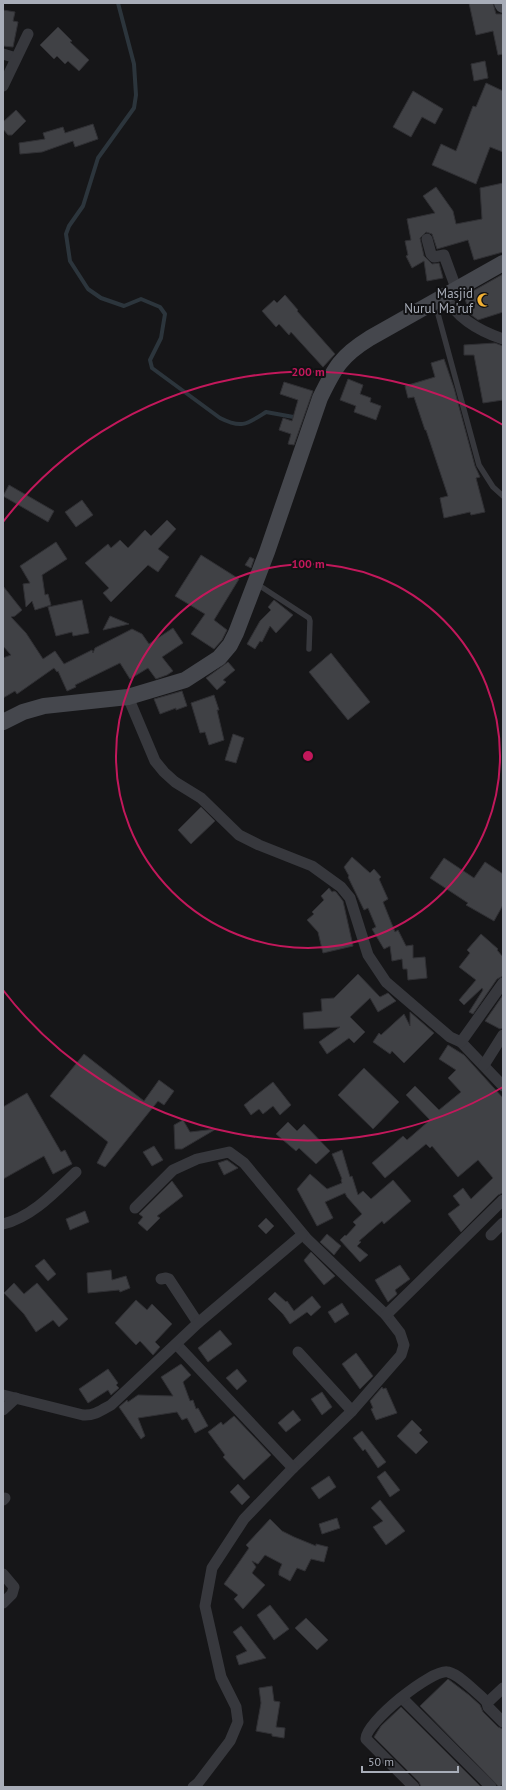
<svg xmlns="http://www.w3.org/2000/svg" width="506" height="1790" viewBox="0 0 506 1790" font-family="'PT Sans',sans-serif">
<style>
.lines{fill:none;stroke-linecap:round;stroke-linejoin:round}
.stream{stroke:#2c353c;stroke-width:4}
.building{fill:#404145;stroke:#303034}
.lane{stroke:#37383d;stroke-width:5.5}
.street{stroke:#37383d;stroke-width:11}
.secondary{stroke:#45474d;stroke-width:16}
.ring{fill:none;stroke:#c2185b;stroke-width:2}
.labels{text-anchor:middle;stroke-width:4;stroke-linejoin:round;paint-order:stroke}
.poi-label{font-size:13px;fill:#a8adb8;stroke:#111113;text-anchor:end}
.centre{fill:#c2185b;stroke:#111113;stroke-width:2}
.ring-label{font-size:12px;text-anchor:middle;font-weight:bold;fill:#c2185b;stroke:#111113;stroke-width:4;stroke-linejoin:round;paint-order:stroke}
</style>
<rect width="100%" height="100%" fill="#161618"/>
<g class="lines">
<path class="stream" d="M118,3L134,64L136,95L134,108L98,158L83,206L69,226L66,234L70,261L88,289L101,298L124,306L141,299L160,307L165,314L161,338L150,360L152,368L220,418C242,429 247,424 266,412L299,418"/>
</g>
<g class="building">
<path d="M469,3H493L496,14H503V54L498,55L493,31L476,35Z"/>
<path d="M3,10L15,12L13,21L18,22L13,47L3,46Z"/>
<path d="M58,27L72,41L70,42L89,60L79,71L68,61L65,64L57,56L54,59L40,45Z"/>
<path d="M485,61L488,78L474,81L471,64Z"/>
<path d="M486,83L503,91V152L490,147L476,184L432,165L441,144L456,151L473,106L476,107Z"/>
<path d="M413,91L443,109L435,124L422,117L411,137L393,127Z"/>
<path d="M16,110L26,121L12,135H8L3,129V122Z"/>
<path d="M93,124L98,139L75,147L73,141L42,152L20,154L19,143L45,139L43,133L63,127L65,133Z"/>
<path d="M503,183V252L474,260L468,240L437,249L432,234L426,232L420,238L424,256L432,264L439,263L443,278L427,281L424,261L412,268L406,256L408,255L405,241L411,240L407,219L435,213L423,196L436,187L453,211L456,224L482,219L480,188Z"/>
<path d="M503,274V312L478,320L470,314L464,296Z"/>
<path d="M285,295L298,310L297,311L335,354L323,367L291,332L289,335L279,324L276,327L262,311L274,300L277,303Z"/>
<path d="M495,343L503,346V400L483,403L474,355H464V345Z"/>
<path d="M444,359L454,388L475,466L480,477L476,478L485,512L471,515L470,512L444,518L440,498L448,496L426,430H425L414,397L408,398L405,386L435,377L431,363Z"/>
<path d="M348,379L363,385L360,394L371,398L370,402L381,406L376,420L354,412L356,406L340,400Z"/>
<path d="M284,382L313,391L294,445L288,444L291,434L279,430L283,418L292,421L298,400L280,394Z"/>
<path d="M9,485L54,511L48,522L3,496Z"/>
<path d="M82,500L93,515L76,527L65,512Z"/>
<path d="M167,520L176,529L158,549L169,557L158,572L148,565L111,602L103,593L109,588L85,563L108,544L111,548L120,540L128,548L145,530L151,536Z"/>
<path d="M56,542L67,559L42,575L45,595L48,594L51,605L35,610L32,601L26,607L23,584L30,583L20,566Z"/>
<path d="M201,555L239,579L214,620L227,630L222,640L214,649L191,634L205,614L175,596Z"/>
<path d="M250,557L254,559L251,568L245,565Z"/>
<path d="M3,586L22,610L15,616L11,617L26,633L43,659L55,651L64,664L92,650L93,653L95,648L132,629L142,634L149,644L173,628L183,643L162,657L173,671L167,675L156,679L148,668L130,679L120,663L75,685L76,687L67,691L58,671L57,672L54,668L17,694L15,691L3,698V658L11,655L3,646Z"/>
<path d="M82,600L89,633L73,636L72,632L56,636L48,607Z"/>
<path d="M274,600L293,615L276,633L270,626L262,642L260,641L255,649L247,644L260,621L271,610L268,607Z"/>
<path d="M110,616L129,624L103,630Z"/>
<path d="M331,653L370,702L348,720L309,672Z"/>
<path d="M228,662L235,670L223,680L226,682L217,690L206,678Z"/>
<path d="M182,691L187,706L176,710V708L160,714L154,699Z"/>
<path d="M214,695L219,710H217L224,740L209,745L205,732L200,733L191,703Z"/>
<path d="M233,734L244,738L236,763L225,760Z"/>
<path d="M201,807L215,821L191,844L178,830Z"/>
<path d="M352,857L370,873L374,869L381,877L379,879L388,899L383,902L395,932L398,930L406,946L413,945V958L425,957L427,978L408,980L407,969H403L402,959L392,961L390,946L384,949L372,929L376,927L368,908L364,910L348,877L349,876L344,867Z"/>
<path d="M444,858L474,878L485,862L503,874V905L494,921L466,905L468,903L430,878Z"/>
<path d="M329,888L332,892L334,891L336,892L343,901L353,946L323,953L318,932L307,920L314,914L312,912L324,900L321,896Z"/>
<path d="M481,934L498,949L497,950L503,957V976L497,979L473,1014L469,1012L483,990L482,988L464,1005L459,1000L476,980L459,967L470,953L467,950Z"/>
<path d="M358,974L380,997L388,993L396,1001L378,1012L370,998L350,1017L365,1032L354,1043L349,1038L327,1054L319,1042L340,1027L304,1029L303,1013L322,1011L321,999L334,998Z"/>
<path d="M503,995V1028L500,1029L485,1021Z"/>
<path d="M410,1012L434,1033L404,1063L392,1051L390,1054L373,1042L379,1033L381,1035L404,1014L410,1026Z"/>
<path d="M448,1045L464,1055L503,1098V1193L498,1195L461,1232L448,1214L460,1205L453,1196L463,1188L471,1199L493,1178L478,1160L458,1177L432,1146L430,1148L426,1144L385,1178L372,1163L403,1136L407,1140L430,1120L406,1095L415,1086L439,1110L461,1092L448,1078L456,1070L439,1059Z"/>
<path d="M84,1054L144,1101L159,1080L174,1091L164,1105L158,1101L105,1167L97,1163L108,1142L50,1096Z"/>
<path d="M364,1068L399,1102L373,1129L338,1095Z"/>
<path d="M273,1082L291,1105L280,1115L273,1106L263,1114L259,1109L251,1115L244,1105Z"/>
<path d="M27,1093L61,1152L65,1150L72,1164L53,1174L44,1156L3,1179V1107Z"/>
<path d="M183,1120L190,1132L216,1129L182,1149H175L174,1125Z"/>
<path d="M288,1122L297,1131L304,1124L330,1151L316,1164L299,1148L296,1151L276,1134Z"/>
<path d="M154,1146L163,1160L152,1166L143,1152Z"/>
<path d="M342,1150L350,1177L352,1176L358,1195L363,1191L371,1199L393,1180L411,1201L384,1224L382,1221L359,1241L361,1242L357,1246L368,1255L360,1262L340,1240L345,1235L346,1236L356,1225L353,1222L362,1214L347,1197L345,1193L325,1202L333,1218L317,1226L297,1189L310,1174L327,1189L342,1183L341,1180L342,1179L332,1154Z"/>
<path d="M227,1160L238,1168L224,1175L218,1163Z"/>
<path d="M172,1181L183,1196L157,1216L160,1218L147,1231L138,1223L143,1217L139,1214Z"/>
<path d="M85,1211L89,1222L70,1230L66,1219Z"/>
<path d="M266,1218L274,1226L266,1234L258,1226Z"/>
<path d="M327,1234L341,1246L334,1255L320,1242Z"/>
<path d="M311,1252L335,1276L324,1285L305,1262L304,1260Z"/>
<path d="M44,1259L56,1274L48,1281L35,1266Z"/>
<path d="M400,1265L410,1279L395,1290L397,1294L388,1302L375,1280Z"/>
<path d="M111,1270L112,1280L126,1276L130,1288L120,1292L119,1290L88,1293L87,1273Z"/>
<path d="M14,1283L24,1294L37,1283L68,1319L59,1327L53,1320L36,1332L24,1314L4,1293Z"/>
<path d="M275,1292L286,1302L287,1301L294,1311L312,1296L321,1307L311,1316L307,1312L290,1324L283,1314L268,1299Z"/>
<path d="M136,1300L147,1310L152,1304L172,1324L155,1342L160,1347L153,1355L140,1341L136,1345L115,1323Z"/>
<path d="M342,1303L349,1314L335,1323L328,1312Z"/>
<path d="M220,1330L232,1344L208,1362L198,1348Z"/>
<path d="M356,1353L373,1376L360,1389L342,1364Z"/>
<path d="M181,1364L191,1375L183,1382L190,1401L193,1400L196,1409L198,1408L208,1426L195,1433L187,1418L182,1420L177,1412L138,1418L145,1436L141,1439L119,1407L127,1400L128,1402L138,1395L173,1396L161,1377Z"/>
<path d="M108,1369L118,1383L116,1385L119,1388L111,1395L108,1390L88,1403L79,1389Z"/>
<path d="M237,1369L247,1381L237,1390L226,1378Z"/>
<path d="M382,1387L383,1389L386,1388L397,1413L376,1420L371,1409L373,1408L370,1401Z"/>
<path d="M322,1392L332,1407L322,1415L311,1399Z"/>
<path d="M293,1410L301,1420L286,1432L278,1423Z"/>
<path d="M234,1416L271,1455L244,1480L223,1457L225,1455L208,1432L221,1422L223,1425Z"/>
<path d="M412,1420L422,1430L419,1433L428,1442L416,1454L397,1436Z"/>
<path d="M362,1431L386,1462L378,1468L365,1449L363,1451L353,1438Z"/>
<path d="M385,1471L400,1490L390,1497L377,1477Z"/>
<path d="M329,1476L336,1487L319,1499L311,1488Z"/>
<path d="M238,1484L250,1497L242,1505L230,1492Z"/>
<path d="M380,1500L405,1531L386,1545L373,1527L383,1521L371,1508Z"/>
<path d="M337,1518L340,1528L322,1534L319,1524Z"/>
<path d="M270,1519L282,1531L294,1537L316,1546V1544L328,1547L324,1562L311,1559L305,1571L297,1568L290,1581L279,1575V1571L282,1564L265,1555L258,1564L252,1561L256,1567L252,1573L265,1585L243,1609L234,1599L238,1595L224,1584L249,1548L246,1545Z"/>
<path d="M270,1605L289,1629L274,1640L257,1615Z"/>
<path d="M306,1618L328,1640L317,1650L295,1628Z"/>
<path d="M241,1626L266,1658L239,1665L236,1656L247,1651L233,1632Z"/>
<path d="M448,1679L469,1695L480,1705L483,1712L498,1727L503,1729V1784L499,1787L420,1706Z"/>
<path d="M272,1686L274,1701L280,1702L276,1727L285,1728L284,1738L272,1736V1734L256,1731L261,1703L259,1688Z"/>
<path d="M401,1707L481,1787H421L419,1782L374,1737L381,1726Z"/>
</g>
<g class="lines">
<g class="lane">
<path d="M435,303L479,465L493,487L503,496"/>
<path d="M257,584L309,618L310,621L309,649"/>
</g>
<g class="street">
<path d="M3,54L16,58"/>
<path d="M3,86L28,34"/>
<path d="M427,239L431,254L434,257L444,255L445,258L456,288"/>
<path d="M445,296C457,318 479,331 503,339"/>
<path d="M128,697L155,761L164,772L175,782L201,798L239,835L259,845L312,866L341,887L350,898L368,955L386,982L450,1037L461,1042L503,1086"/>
<path d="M461,1042L503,983"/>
<path d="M484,1065L503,1035"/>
<path d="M135,1208L173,1170L197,1159L229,1152L244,1163L307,1239L386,1315L400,1333L404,1345L401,1355L352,1411L293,1468L244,1519L212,1568L205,1606L221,1677L236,1707L238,1722L230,1741L198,1783L193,1787"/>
<path d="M3,1224C32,1217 55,1192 76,1172"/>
<path d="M491,1235L503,1223"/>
<path d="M161,1279L166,1278L169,1279L198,1323"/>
<path d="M386,1315L503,1200"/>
<path d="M177,1345L293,1468"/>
<path d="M298,1352L352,1411"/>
<path d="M3,1395L83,1415C94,1416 102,1410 111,1405L198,1323L302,1235"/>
<path d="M3,1410L16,1398"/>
<path d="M3,1500L5,1498"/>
<path d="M3,1574L14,1587L12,1594L3,1603"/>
<path d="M503,1688L487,1703L488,1707L503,1722"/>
<path d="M402,1698L491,1787"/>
<path d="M414,1787L366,1739C364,1724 432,1668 448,1672C459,1674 478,1694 487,1702"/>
</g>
<g class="secondary">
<path d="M502,3L503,5"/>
<path d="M3,722L23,712L44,706L128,697L185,680L219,658L230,645L236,633L267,552L320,398C335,367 341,356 370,338L503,263"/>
</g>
</g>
<g class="ring">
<circle cx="308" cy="756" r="192"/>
<path d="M503 1087A384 384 0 0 1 3 990M3 522A384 384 0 0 1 503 425"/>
</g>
<defs>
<symbol id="mosque-bare" viewBox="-9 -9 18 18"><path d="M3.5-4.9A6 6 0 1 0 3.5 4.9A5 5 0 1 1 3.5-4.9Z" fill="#f2b134" stroke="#111113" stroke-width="2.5" paint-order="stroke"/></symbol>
</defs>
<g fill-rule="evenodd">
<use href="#mosque-bare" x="474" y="290" width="20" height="20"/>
</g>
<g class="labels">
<g class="poi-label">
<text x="473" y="298">Masjid<tspan x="473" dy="15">Nurul Ma'ruf</tspan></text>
</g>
</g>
<circle cx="308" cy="756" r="6" class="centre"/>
<g class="ring-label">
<text x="308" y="376">200 m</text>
<text x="308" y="568">100 m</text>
</g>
<rect width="506" height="1790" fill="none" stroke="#a8adb8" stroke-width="8"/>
<path d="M362 1766v6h96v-6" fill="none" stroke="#a8adb8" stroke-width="2"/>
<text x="368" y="1766" font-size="12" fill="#a8adb8" stroke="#111113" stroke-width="3" paint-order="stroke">50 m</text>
</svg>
